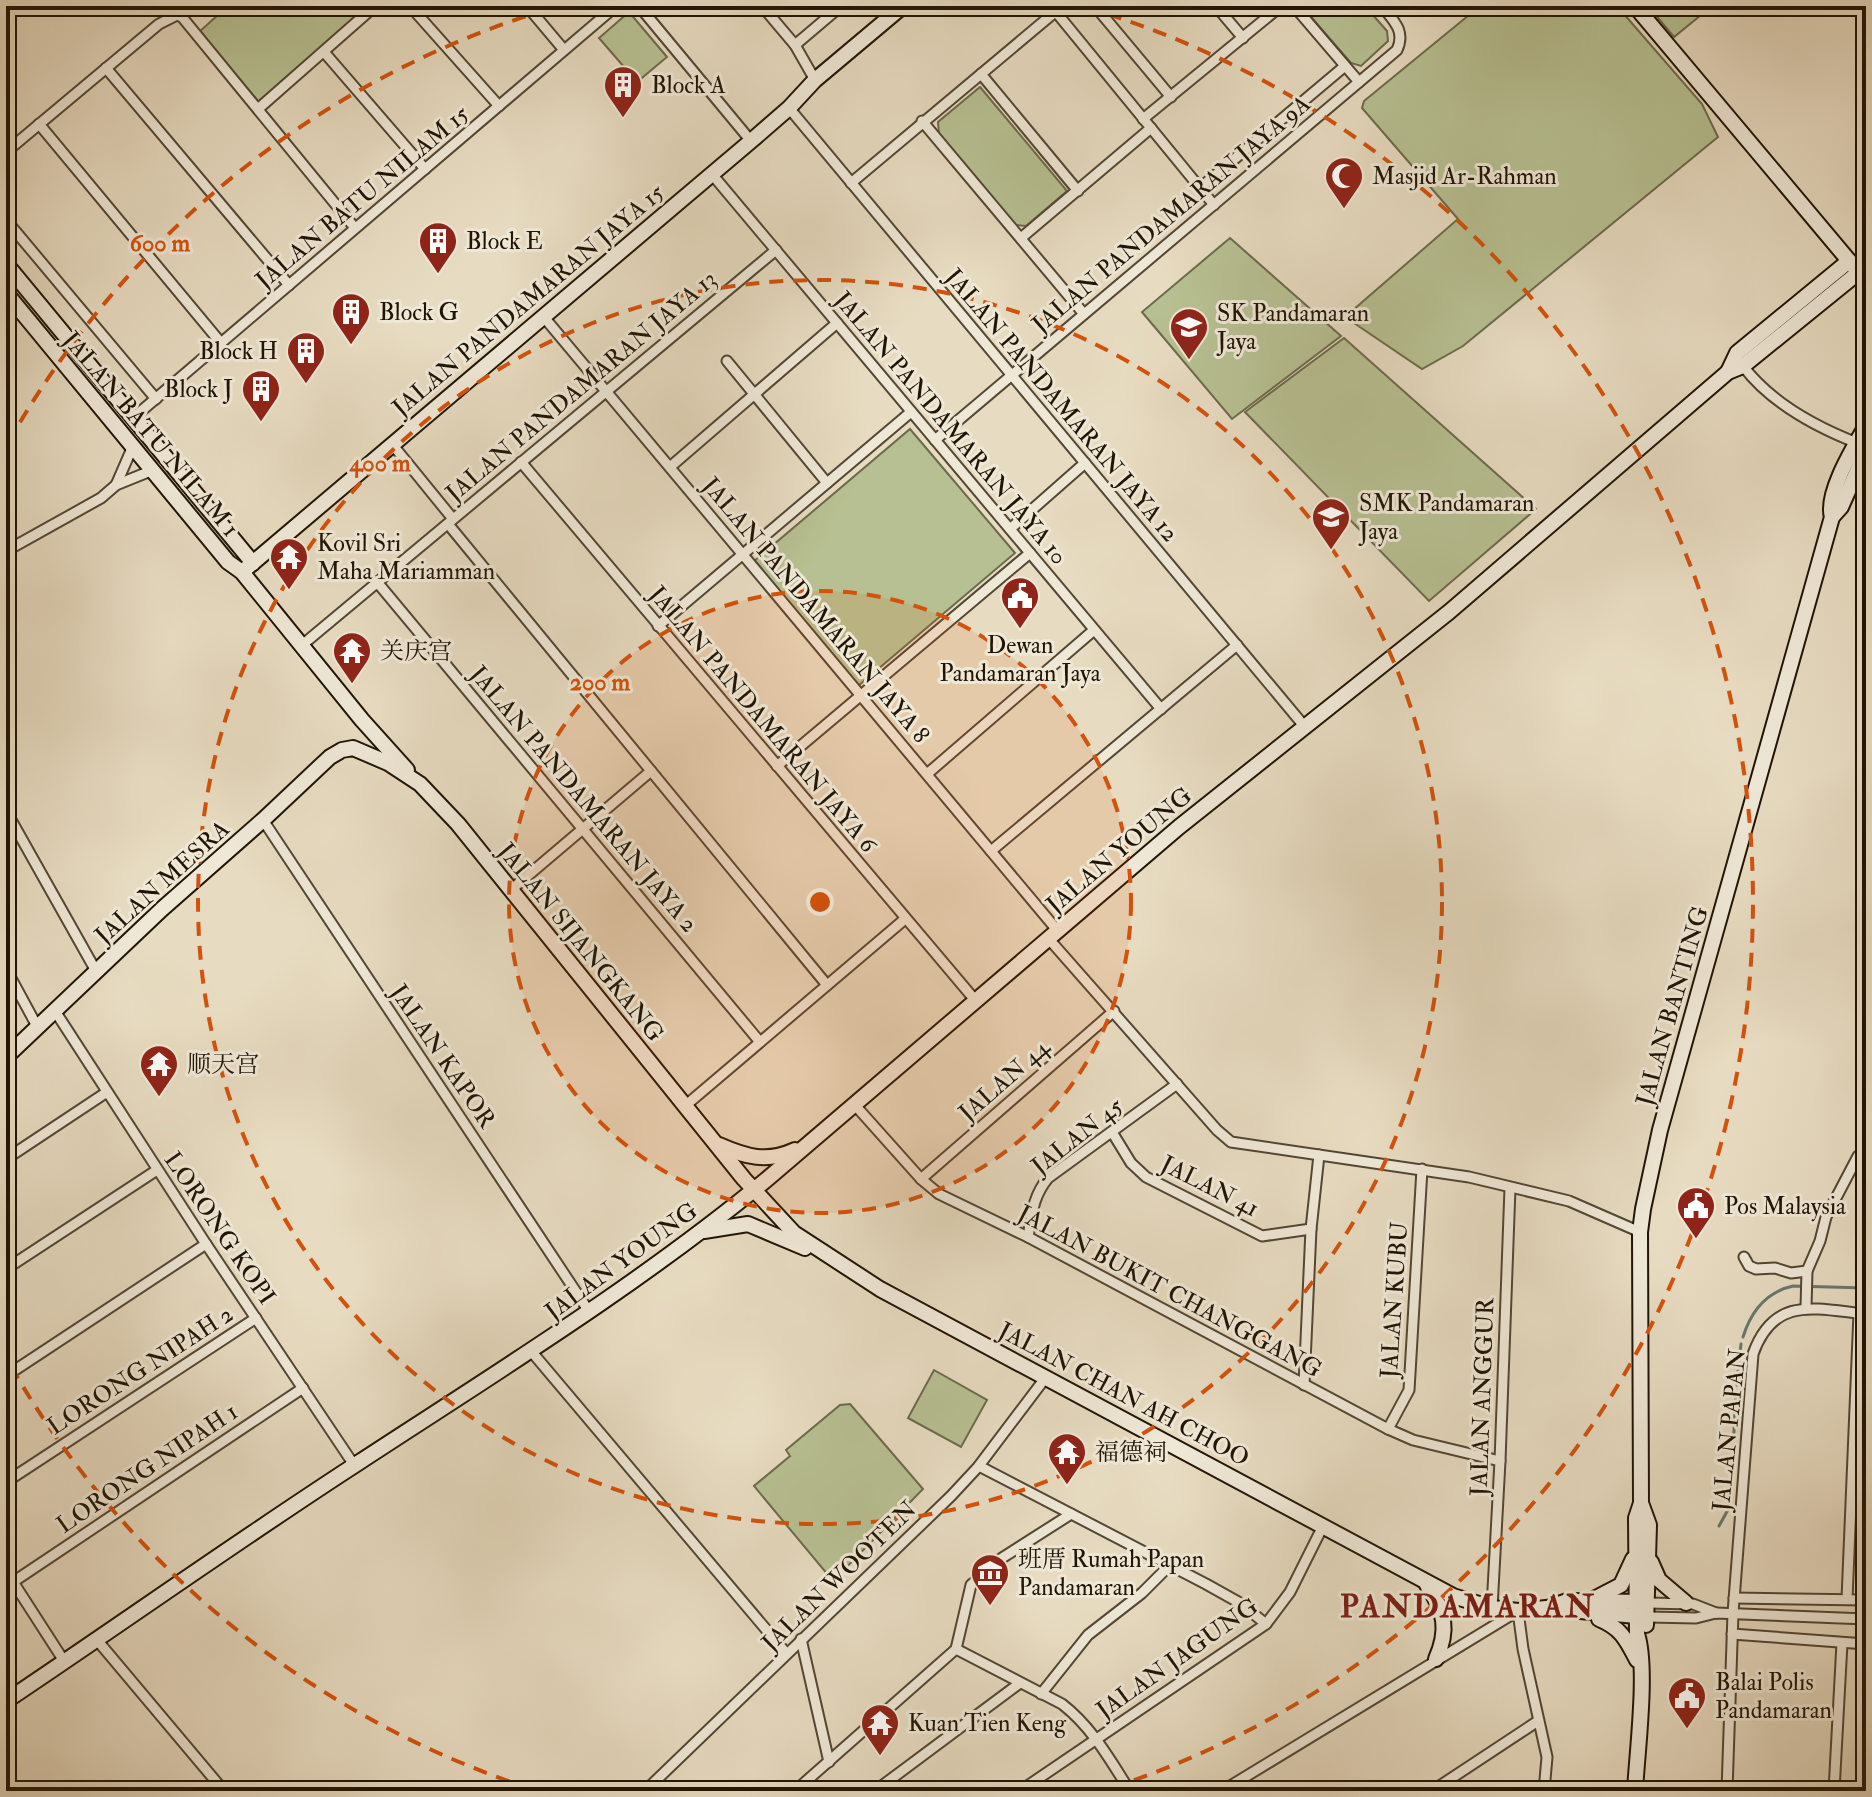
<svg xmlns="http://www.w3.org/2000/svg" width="1872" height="1797" viewBox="0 0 1872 1797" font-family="'IM FELL Double Pica','Noto Serif SC',serif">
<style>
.green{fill:#b7c092;stroke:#6c6a4c;stroke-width:2}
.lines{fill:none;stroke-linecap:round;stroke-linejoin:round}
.stream{stroke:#677870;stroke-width:3}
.street-casing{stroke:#524634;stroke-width:13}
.secondary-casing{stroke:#201405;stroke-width:18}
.street{stroke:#efe8d7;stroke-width:9}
.secondary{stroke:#efe8d7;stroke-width:14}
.ring{fill:none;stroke:#d4520b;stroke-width:4;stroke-dasharray:14 10}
.labels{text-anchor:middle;stroke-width:6;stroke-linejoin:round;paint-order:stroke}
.poi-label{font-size:24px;fill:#201405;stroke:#efe8d7;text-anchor:start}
.street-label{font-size:24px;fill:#201405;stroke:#efe8d7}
.district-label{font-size:32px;font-weight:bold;letter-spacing:2px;fill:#7a1f14;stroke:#efe8d7}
.centre{fill:#d4520b;stroke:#efe8d7;stroke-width:4}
.ring-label{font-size:24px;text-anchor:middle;font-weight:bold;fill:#d4520b;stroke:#efe8d7;stroke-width:6;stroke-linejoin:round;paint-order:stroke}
</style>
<rect width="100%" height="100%" fill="#e7dbc1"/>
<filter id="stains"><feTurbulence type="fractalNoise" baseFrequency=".0025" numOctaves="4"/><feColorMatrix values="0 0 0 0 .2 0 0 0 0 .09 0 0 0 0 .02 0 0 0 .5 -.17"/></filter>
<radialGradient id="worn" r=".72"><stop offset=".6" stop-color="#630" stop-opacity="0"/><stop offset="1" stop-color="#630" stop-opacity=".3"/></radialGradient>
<g class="green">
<path d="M213,6H371L259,103L199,32L219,14Z"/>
<path d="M1316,6H1365L1387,31L1388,41L1361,66L1351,63L1312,18Z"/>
<path d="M1480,6H1617L1702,104L1718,137L1463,346L1422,369L1345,317L1458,219L1362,108L1364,101Z"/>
<path d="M1648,6H1712L1674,37Z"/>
<path d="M629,12L667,57L637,82L599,38Z"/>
<path d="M980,87L1067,191L1026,226L1015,225L939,134L938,122Z"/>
<path d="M1230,238L1341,336L1232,419L1142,312Z"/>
<path d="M1344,338L1536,509L1429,601L1245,412Z"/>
<path d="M910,429L1015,553L858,686L753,562Z"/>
<path d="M934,1370L987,1400L961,1447L908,1418Z"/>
<path d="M850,1404L923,1489L833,1581L754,1486L790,1456L786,1450L840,1405Z"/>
</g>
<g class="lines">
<g class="stream">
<path d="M1743,1337C1751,1311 1766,1292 1793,1286L1866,1288"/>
<path d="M1739,1361L1741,1344"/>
<path d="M1737,1385L1738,1371"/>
<path d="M1719,1526L1730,1506L1736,1393"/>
</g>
<defs>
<g id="street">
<path d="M410,6L499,106"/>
<path d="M527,6L564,50"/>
<path d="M639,6L751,141"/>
<path d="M762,6L795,45L815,80"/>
<path d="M1051,6L1214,205"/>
<path d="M1095,6L1171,97"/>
<path d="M1216,6L1243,38"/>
<path d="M1294,6L1359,82"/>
<path d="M795,45L841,6"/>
<path d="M324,52L425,169"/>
<path d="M106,68L289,285"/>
<path d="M981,74L1078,191"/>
<path d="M789,108L1305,727"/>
<path d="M258,109L375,6"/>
<path d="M1143,119L1281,6"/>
<path d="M922,121L1084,314"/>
<path d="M39,124L221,343"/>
<path d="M6,152L159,24L177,15L182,17L355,228"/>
<path d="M711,173L1161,709"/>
<path d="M851,183L1055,12"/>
<path d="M1200,188L1345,66"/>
<path d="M6,220L156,399"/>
<path d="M1021,238L1151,128"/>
<path d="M543,316L1057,930"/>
<path d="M727,361L827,483"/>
<path d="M1743,366C1771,403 1816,427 1857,443"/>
<path d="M133,418L616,6"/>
<path d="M935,440L1397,50C1406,31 1393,20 1382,6"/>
<path d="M392,444L453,519"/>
<path d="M521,462L975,1000"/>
<path d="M670,467L837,323"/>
<path d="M116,485L133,446"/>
<path d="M448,524L827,985"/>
<path d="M1010,529L1085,463"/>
<path d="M6,551L101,498L116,485L153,470"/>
<path d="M377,582L760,1042"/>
<path d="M658,626L911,412"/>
<path d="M301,646L776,250"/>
<path d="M777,766L1030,553"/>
<path d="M927,774L1094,630"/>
<path d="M6,811L96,971"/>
<path d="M263,820L590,1313"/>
<path d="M991,851L1237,645"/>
<path d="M512,889L651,771"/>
<path d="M1048,938L1217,1130L1231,1142L1469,1177L1569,1201L1640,1232"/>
<path d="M6,969L38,1028"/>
<path d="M55,1011L206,1244L354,1465"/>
<path d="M854,1104L921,1179L939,1194L1028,1237L1388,1429L1413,1440L1500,1461"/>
<path d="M685,1106L905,919"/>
<path d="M1112,1132L1131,1163L1146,1177L1262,1236L1311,1229"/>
<path d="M6,1159L107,1092"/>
<path d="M921,1179L1114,1011"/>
<path d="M1028,1237C1032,1214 1033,1196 1048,1178L1177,1084"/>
<path d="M1744,1257L1749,1266L1756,1269L1775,1268L1791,1273L1807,1271"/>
<path d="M6,1269L157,1170"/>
<path d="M1806,1307L1807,1271L1820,1241L1826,1217L1858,1156"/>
<path d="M531,1351L786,1653"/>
<path d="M6,1376L206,1244"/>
<path d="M1304,1385L1311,1229L1319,1155"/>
<path d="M1388,1429L1409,1390L1422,1169"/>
<path d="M979,1466L1206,1584L1240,1603L1266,1624"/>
<path d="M6,1482L256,1318"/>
<path d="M6,1571L64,1661"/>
<path d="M13,1582L303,1388"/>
<path d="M1734,1598L1866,1600"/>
<path d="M1847,1599L1859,1313"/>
<path d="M1648,1603L1693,1604L1716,1613"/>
<path d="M1492,1608L1500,1461L1510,1188"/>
<path d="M1648,1617L1696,1618L1716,1613L1866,1619"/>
<path d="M1732,1634L1866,1644"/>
<path d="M801,1639L829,1762"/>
<path d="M97,1640L224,1791"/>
<path d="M956,1649L1062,1704C1092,1727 1110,1760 1130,1791"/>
<path d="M1041,1694L1088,1635L1142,1593L1170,1565"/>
<path d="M645,1791L951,1496L978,1467L1046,1377"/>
<path d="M795,1791L956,1649L971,1585L1002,1558L1071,1514"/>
<path d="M875,1791L1020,1683"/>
<path d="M1020,1791L1266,1624L1290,1592L1323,1526"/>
<path d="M1222,1791L1518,1611L1523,1649L1547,1757L1544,1791"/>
<path d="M1432,1791L1538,1721"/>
<path d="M1727,1791L1733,1613L1753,1354C1774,1295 1816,1309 1866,1314"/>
<path d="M1834,1791L1842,1643"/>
</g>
<g id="secondary">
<path d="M1635,6L1866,281"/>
<path d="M6,264L253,563"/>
<path d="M6,293L228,562L242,572L362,720L407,770"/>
<path d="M1728,372L1737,353L1849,261"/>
<path d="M1832,517L1841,507L1866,451"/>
<path d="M242,572L751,141L789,108L815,80L903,6"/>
<path d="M6,1057L162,909L263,820L330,757L342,750L353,748L388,763L420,784L458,824L744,1179L794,1233L880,1289L1453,1596L1492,1608L1518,1611L1546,1608L1648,1617"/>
<path d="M719,1145C746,1157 767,1163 795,1150"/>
<path d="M704,1231L748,1224L805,1248"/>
<path d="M1641,1503L1649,1525L1646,1625"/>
<path d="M1651,1562L1659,1580L1686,1603"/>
<path d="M1427,1585C1445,1611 1449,1630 1436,1659"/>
<path d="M1594,1599L1621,1585L1633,1559"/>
<path d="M1550,1607L1567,1601L1644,1602"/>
<path d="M1599,1619C1621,1628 1626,1639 1637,1660"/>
<path d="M6,1701C124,1622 239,1540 358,1463C497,1372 637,1286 766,1180L1179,827L1449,612L1728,372L1743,366L1859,272"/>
<path d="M1635,1791C1637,1752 1648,1668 1637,1634L1636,1518L1641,1503L1640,1232L1643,1209L1660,1130L1832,517C1825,494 1854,447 1866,426"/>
</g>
</defs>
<use href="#street" class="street-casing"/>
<use href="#secondary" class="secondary-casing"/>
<use href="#street" class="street"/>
<use href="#secondary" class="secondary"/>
</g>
<circle cx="820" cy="902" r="311" fill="#d4520b" fill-opacity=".12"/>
<g class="ring">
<circle cx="820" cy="902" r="311"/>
<circle cx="820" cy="902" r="622"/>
<path d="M532 1789A933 933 0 0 1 8 1361M8 443A933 933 0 0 1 555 7M1085 7A933 933 0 0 1 1108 1789"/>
</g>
<defs>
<symbol id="building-pin" viewBox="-11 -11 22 30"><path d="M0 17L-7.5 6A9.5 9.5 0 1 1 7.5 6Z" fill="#8f2418" stroke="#efe8d7"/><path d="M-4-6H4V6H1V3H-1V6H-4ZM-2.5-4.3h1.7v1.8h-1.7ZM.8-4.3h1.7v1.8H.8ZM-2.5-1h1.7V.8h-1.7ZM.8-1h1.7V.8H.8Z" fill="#fff"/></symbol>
<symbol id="mosque-pin" viewBox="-11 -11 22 30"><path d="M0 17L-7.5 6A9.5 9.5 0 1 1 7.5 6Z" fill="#8f2418" stroke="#efe8d7"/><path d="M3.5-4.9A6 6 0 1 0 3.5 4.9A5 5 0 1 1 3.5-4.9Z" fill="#fff"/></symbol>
<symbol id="school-pin" viewBox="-11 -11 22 30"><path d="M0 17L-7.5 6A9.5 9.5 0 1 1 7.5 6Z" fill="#8f2418" stroke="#efe8d7"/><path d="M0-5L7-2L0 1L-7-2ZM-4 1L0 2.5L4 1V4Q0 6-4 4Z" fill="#fff"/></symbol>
<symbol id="temple-pin" viewBox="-11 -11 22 30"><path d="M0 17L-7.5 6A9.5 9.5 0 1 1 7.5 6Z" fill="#8f2418" stroke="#efe8d7"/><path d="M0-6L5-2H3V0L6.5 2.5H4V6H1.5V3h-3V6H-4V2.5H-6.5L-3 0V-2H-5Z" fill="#fff"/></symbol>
<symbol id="civic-pin" viewBox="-11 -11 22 30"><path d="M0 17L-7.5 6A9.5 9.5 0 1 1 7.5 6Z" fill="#8f2418" stroke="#efe8d7"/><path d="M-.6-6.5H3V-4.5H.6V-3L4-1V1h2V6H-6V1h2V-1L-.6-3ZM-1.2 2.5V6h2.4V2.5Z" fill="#fff"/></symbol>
<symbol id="museum-pin" viewBox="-11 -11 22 30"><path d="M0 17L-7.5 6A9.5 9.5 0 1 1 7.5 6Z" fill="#8f2418" stroke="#efe8d7"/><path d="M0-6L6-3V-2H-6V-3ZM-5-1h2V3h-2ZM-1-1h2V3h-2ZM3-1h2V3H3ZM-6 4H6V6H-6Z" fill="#fff"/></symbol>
</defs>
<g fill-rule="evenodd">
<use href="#building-pin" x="601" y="63" width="44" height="60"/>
<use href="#mosque-pin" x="1322" y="154" width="44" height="60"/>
<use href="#building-pin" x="416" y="219" width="44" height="60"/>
<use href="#building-pin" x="329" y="290" width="44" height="60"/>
<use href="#school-pin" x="1167" y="305" width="44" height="60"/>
<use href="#building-pin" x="284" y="329" width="44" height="60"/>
<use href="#building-pin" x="239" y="367" width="44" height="60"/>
<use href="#school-pin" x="1309" y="495" width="44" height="60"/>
<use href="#temple-pin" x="267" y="535" width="44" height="60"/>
<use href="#civic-pin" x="998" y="574" width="44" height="60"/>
<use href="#temple-pin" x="330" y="629" width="44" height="60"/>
<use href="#temple-pin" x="137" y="1042" width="44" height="60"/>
<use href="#civic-pin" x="1674" y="1184" width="44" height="60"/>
<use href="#temple-pin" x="1045" y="1430" width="44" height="60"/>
<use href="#museum-pin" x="968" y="1551" width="44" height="60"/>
<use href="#civic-pin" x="1665" y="1674" width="44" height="60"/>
<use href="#temple-pin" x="858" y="1701" width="44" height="60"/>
</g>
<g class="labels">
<g class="poi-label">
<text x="651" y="93">Block A</text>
<text x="1372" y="184">Masjid Ar-Rahman</text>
<text x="466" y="249">Block E</text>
<text x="379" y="320">Block G</text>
<text x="1217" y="321">SK Pandamaran<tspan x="1217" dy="28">Jaya</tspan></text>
<text x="278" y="359" text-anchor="end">Block H</text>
<text x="233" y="397" text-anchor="end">Block J</text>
<text x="1359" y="511">SMK Pandamaran<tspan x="1359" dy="28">Jaya</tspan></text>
<text x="317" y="551">Kovil Sri<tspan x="317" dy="28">Maha Mariamman</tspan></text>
<text x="1020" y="653" text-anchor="middle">Dewan<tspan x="1020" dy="28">Pandamaran Jaya</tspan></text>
<text x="380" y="659">关庆宫</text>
<text x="187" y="1072">顺天宫</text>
<text x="1724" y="1214">Pos Malaysia</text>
<text x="1095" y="1460">福德祠</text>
<text x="1018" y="1567">班厝 Rumah Papan<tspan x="1018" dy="28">Pandamaran</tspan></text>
<text x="1715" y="1690">Balai Polis<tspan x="1715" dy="28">Pandamaran</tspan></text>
<text x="908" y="1731">Kuan Tien Keng</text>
</g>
<g class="street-label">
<text transform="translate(362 197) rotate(-40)" y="8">JALAN BATU NILAM 15</text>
<text transform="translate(1171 214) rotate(-40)" y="8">JALAN PANDAMARAN JAYA 9A</text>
<text transform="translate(528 300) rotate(-40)" y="8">JALAN PANDAMARAN JAYA 15</text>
<text transform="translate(581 386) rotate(-40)" y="8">JALAN PANDAMARAN JAYA 13</text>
<text transform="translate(1062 405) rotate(50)" y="8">JALAN PANDAMARAN JAYA 12</text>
<text transform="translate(951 428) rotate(50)" y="8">JALAN PANDAMARAN JAYA 10</text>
<text transform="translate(151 434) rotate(50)" y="8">JALAN BATU NILAM 1</text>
<text transform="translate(816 610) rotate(50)" y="8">JALAN PANDAMARAN JAYA 8</text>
<text transform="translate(763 719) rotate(50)" y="8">JALAN PANDAMARAN JAYA 6</text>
<text transform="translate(584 799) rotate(50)" y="8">JALAN PANDAMARAN JAYA 2</text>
<text transform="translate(1119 850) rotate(-40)" y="8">JALAN YOUNG</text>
<text transform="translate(162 882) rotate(-42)" y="8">JALAN MESRA</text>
<text transform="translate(581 942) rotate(51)" y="8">JALAN SIJANGKANG</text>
<text transform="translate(1672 1006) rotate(-74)" y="8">JALAN BANTING</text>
<text transform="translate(443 1056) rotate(56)" y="8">JALAN KAPOR</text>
<text transform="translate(1004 1080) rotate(-41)" y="8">JALAN 44</text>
<text transform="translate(1077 1136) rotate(-38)" y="8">JALAN 45</text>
<text transform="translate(1210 1186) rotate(27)" y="8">JALAN 41</text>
<text transform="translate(220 1228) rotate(56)" y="8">LORONG KOPI</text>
<text transform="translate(621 1261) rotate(-36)" y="8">JALAN YOUNG</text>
<text transform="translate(1170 1291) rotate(28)" y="8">JALAN BUKIT CHANGGANG</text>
<text transform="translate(1394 1300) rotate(-86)" y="8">JALAN KUBU</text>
<text transform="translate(140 1370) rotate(-33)" y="8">LORONG NIPAH 2</text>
<text transform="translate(1124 1394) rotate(28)" y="8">JALAN CHAN AH CHOO</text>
<text transform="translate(1482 1397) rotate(-88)" y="8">JALAN ANGGUR</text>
<text transform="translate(1729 1430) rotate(-84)" y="8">JALAN PAPAN</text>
<text transform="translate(147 1468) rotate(-34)" y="8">LORONG NIPAH 1</text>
<text transform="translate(839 1576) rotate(-44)" y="8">JALAN WOOTEN</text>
<text transform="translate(1177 1658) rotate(-35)" y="8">JALAN JAGUNG</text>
</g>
<g class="district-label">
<text x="1468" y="1617">PANDAMARAN</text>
</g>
</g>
<circle cx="820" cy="902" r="12" class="centre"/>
<g class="ring-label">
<text x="160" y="251">600 m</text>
<text x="380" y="471">400 m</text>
<text x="600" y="690">200 m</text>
</g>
<rect width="1872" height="1797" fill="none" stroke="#e7dbc1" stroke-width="32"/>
<rect x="8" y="8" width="1856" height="1781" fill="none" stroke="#201405" stroke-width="4"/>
<rect x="16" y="16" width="1840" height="1765" fill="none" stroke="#201405" stroke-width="2"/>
<rect width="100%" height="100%" filter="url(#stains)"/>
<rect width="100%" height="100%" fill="url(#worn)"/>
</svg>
